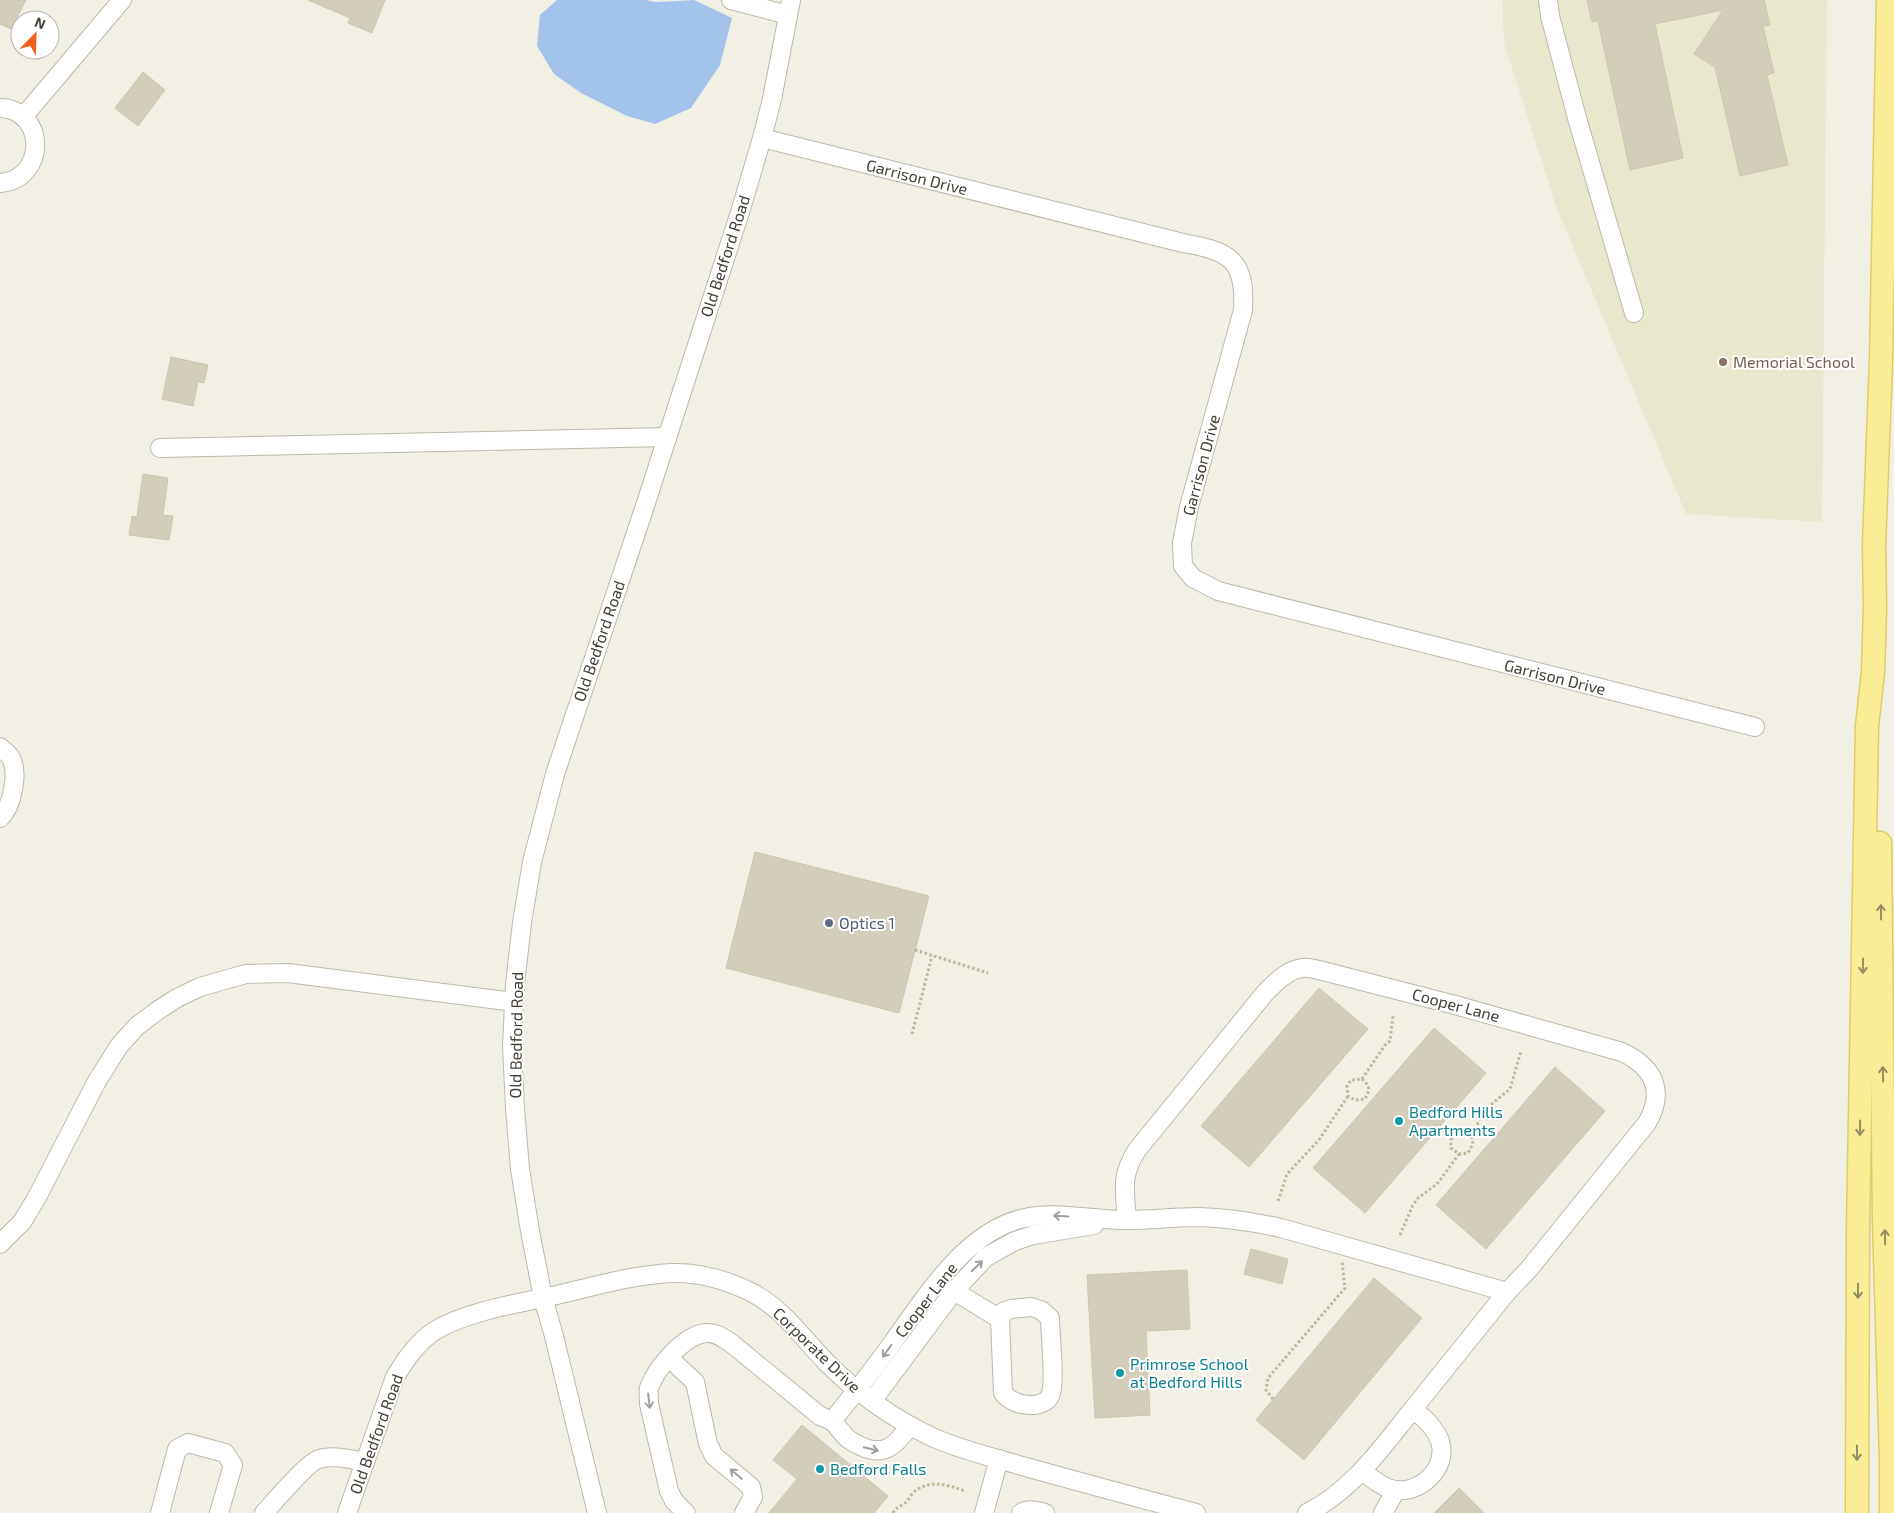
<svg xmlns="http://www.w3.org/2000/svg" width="1894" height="1513" viewBox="0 0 1894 1513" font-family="'Exo 2',sans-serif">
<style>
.education{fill:#eae7cf}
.water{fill:#a3c2ec}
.building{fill:#d3cdbb;stroke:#cdc6af}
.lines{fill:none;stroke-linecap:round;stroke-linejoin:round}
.minor-casing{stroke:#bcb9a8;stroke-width:20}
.major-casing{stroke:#ddcd67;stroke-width:25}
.path{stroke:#bdb79a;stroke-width:3;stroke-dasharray:2.5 2.5;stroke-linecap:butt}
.minor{stroke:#fff;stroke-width:18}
.major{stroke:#f9ed96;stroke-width:22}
.oneway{stroke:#958e61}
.oneway2{stroke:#a2a09a}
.education-dot{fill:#8d6e63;stroke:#fff;stroke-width:2}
.service-dot{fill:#5c6f8a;stroke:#fff;stroke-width:2}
.culture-dot{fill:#0f9aa8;stroke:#fff;stroke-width:2}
.labels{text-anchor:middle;stroke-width:4;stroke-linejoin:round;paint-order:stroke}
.street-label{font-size:16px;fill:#444035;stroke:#fff}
.education-label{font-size:16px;fill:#785e54;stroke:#fff;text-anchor:start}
.service-label{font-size:16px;fill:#4e5e75;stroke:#fff;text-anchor:start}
.culture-label{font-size:16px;fill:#0d838f;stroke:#fff;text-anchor:start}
</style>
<rect width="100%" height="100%" fill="#f2f0e5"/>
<path class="education" d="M1502,0H1827L1822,522L1686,514L1557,209L1504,43Z"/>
<path class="water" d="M557,0H646L656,2L694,0L732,18L720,65L691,108L655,124L627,116L581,93L554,74L537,46L540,15Z"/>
<g class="building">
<path d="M0,0H26L11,29L0,24Z"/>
<path d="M308,0H385L372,33L348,23L350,18Z"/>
<path d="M1587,0H1764L1770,25L1763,26L1774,73L1767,75L1788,165L1740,176L1715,67L1694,54L1723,10L1655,24L1683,158L1630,170L1598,21L1592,22Z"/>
<path d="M143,72L165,90L138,126L115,108Z"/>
<path d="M171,357L208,365L204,383L198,382L193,406L162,399Z"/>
<path d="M143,474L168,478L163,515L173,516L169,540L129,535L132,516L137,517Z"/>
<path d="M755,852L929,896L899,1013L726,968Z"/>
<path d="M1319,988L1368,1029L1249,1167L1201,1126Z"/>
<path d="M1434,1028L1486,1073L1365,1213L1313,1168Z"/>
<path d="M1555,1067L1605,1111L1486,1249L1436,1205Z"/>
<path d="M1251,1249L1288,1259L1282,1284L1244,1274Z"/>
<path d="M1187,1270L1190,1329L1146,1331L1150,1415L1095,1418L1087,1275Z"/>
<path d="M1374,1278L1422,1318L1304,1460L1256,1420Z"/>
<path d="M802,1425L888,1496L874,1513H769L797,1479L773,1460Z"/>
<path d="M1459,1488L1484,1513H1434Z"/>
</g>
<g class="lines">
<defs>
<g id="minor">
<path d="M731,0L788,15"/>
<path d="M1548,0L1550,16L1577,118L1634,313"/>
<path d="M0,108C46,109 48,179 0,183"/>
<path d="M23,117L122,0"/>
<path d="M762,138L1183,243C1229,251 1246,259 1243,310L1189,507L1182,543L1183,566L1193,578L1218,591L1755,727"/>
<path d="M160,448L667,437"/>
<path d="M0,747C3,750 9,754 11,758C19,774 12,807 0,818"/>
<path d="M1127,1220C1125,1190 1120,1177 1137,1150L1265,993C1275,983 1288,969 1303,968C1308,967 1314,969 1319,970L1455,1005L1622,1052C1653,1067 1666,1090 1647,1123L1529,1269L1507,1292"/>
<path d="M0,1244L22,1222L36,1199L97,1081L119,1046L137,1026L157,1011L177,998L200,987L246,974L288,973L514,1002"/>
<path d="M954,1291L1000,1319"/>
<path d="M1031,1307L1041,1310L1050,1318C1050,1333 1056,1384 1050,1396C1047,1402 1041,1404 1034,1405C1021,1405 1012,1403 1003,1393L1000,1319L1003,1312L1011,1309Z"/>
<path d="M669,1358L695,1382L708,1444L714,1456L751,1487L753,1497L744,1513"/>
<path d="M872,1401L954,1291L986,1257L1015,1241L1033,1235L1094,1225"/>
<path d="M833,1420C853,1395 874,1369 893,1342C926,1297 966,1230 1025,1218C1058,1211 1094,1220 1127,1220C1151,1220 1175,1217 1199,1217C1227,1218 1254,1222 1281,1228L1507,1292L1413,1409"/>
<path d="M160,1513L177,1449L188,1443L225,1453L233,1465L219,1513"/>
<path d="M264,1513C273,1503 309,1461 319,1459C335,1455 350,1459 365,1462"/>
<path d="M347,1513L395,1377C406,1359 418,1341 436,1330C468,1311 520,1303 557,1295C595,1286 633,1275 672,1273C700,1272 726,1280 751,1292C782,1308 802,1337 826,1362C857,1393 892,1418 932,1437C960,1450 993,1457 1022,1466C1080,1482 1138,1498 1196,1513"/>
<path d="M597,1513L554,1336L543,1298L530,1231L520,1169L515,1108L512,1046L515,984L522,923L532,862L555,774L645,506L741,209L762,138L772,99L791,0"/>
<path d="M686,1513L674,1501L669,1491L649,1404C649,1399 648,1393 649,1388C656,1368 684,1335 706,1333C716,1332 723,1338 731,1343L820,1416C838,1422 835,1426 847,1438C852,1442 858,1445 865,1448C887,1456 897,1443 910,1426"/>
<path d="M984,1513L999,1459"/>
<path d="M1021,1513C1029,1508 1036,1511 1045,1513"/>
<path d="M1307,1513C1353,1490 1382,1447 1413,1409C1424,1418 1438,1430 1441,1445C1446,1473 1414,1498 1388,1488C1379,1485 1370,1477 1362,1471"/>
<path d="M1383,1513L1396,1490"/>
</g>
<g id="major">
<path d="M1880,843L1884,1220L1891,1460V1513"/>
<path d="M1857,1513L1858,1229L1867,726L1873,672L1875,608L1874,545L1881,361L1888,0"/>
</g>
</defs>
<use href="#minor" class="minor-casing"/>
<use href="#major" class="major-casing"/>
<g class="path">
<path d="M915,950L988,973"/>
<path d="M912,1034L932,956"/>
<path d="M1362,1079L1385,1045L1390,1041L1393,1016"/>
<path d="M1362,1079L1368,1085L1369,1090L1365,1099L1355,1100L1348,1096L1347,1086L1351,1080Z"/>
<path d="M1472,1138L1465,1132L1455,1133L1451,1140V1148L1459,1154L1468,1153L1473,1144L1472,1138L1481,1115L1487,1108L1510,1089L1521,1051"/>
<path d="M1278,1201L1287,1174L1319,1140L1348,1096"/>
<path d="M1400,1235L1413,1205L1418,1198L1437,1184L1459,1154"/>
<path d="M1273,1399L1266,1390L1268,1378L1345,1288L1342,1261"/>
<path d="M893,1513C896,1507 900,1507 905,1503C909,1500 911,1494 915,1491C932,1479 947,1485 965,1491"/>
</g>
<use href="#minor" class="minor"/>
<use href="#major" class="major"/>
</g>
<defs><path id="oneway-shaft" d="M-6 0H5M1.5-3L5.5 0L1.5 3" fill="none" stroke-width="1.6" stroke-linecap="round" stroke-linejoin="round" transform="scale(1.25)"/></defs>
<g class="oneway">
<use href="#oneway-shaft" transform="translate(1881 912) rotate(-91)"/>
<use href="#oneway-shaft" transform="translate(1863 966) rotate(91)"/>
<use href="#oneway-shaft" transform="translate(1883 1074) rotate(-91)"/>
<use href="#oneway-shaft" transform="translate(1860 1128) rotate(91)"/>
<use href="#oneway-shaft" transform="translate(1885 1237) rotate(-91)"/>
<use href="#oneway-shaft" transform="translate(1858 1291) rotate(90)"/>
<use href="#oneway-shaft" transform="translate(1857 1453) rotate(90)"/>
</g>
<g class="oneway2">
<use href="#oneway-shaft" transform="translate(1061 1216) rotate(-177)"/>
<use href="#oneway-shaft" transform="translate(977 1266) rotate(-44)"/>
<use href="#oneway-shaft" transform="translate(887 1351) rotate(126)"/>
<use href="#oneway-shaft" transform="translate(649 1401) rotate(83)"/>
<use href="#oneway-shaft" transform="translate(871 1449) rotate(13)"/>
<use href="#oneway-shaft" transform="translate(736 1474) rotate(-140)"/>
</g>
<circle class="education-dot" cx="1723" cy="362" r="5"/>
<circle class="service-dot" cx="829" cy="923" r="5"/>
<g class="culture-dot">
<circle cx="1399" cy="1121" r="5"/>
<circle cx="1120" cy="1373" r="5"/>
<circle cx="820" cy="1469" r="5"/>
</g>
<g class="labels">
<g class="street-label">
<text transform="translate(917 177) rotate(14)" y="6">Garrison Drive</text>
<text transform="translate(725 256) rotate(-72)" y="6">Old Bedford Road</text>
<text transform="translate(1201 465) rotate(-75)" y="6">Garrison Drive</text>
<text transform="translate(599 641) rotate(-71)" y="6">Old Bedford Road</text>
<text transform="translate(1555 677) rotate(14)" y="6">Garrison Drive</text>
<text transform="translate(1456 1005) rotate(15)" y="6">Cooper Lane</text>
<text transform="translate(516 1035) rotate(-89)" y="6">Old Bedford Road</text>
<text transform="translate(926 1300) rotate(-52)" y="6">Cooper Lane</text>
<text transform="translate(817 1350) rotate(44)" y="6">Corporate Drive</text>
<text transform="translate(376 1434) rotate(-70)" y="6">Old Bedford Road</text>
</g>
<g class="education-label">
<text x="1733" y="368">Memorial School</text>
</g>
<g class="service-label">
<text x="839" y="929">Optics 1</text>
</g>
<g class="culture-label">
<text x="1409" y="1118">Bedford Hills<tspan x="1409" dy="18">Apartments</tspan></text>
<text x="1130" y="1370">Primrose School<tspan x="1130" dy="18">at Bedford Hills</tspan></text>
<text x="830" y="1475">Bedford Falls</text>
</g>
</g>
<g transform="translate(35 35) rotate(23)"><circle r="24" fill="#ffffff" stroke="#b4b3ae"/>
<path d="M0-4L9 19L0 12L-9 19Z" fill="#ef601e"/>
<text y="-8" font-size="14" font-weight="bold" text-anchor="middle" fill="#444035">N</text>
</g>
</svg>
